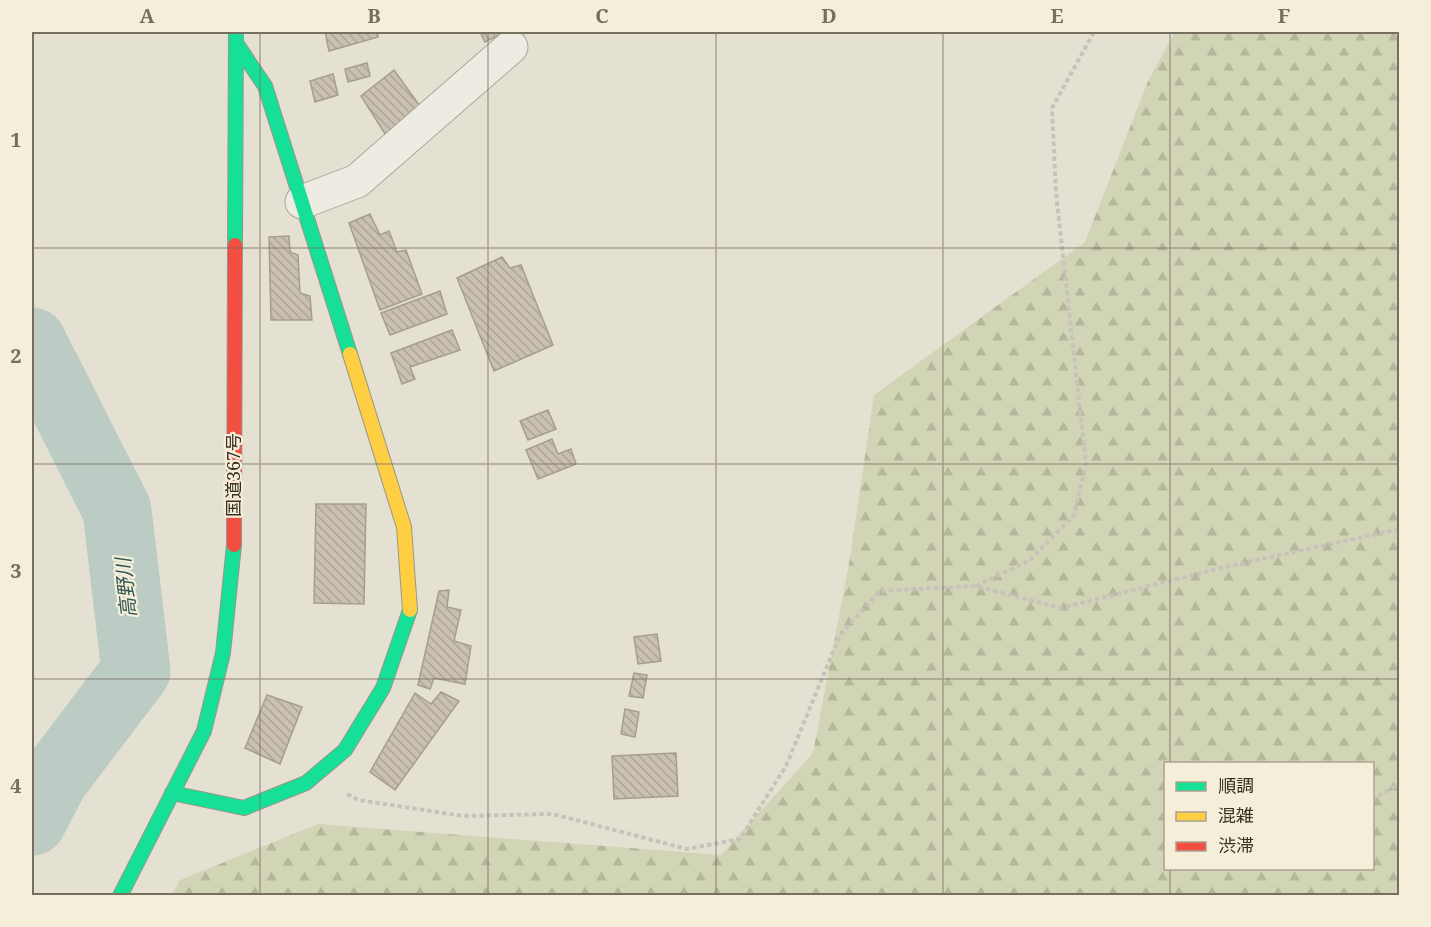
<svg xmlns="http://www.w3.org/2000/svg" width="1431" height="927" viewBox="0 0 1431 927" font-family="'Noto Serif','Noto Sans JP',serif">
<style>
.forest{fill:url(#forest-firs);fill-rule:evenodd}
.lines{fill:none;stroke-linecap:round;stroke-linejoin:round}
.river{stroke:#bccbc3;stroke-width:69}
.building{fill:url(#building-back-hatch);stroke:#a69d91;stroke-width:1.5}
.street-casing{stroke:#aba69a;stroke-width:35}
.fast-casing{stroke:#9b968a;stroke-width:16}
.slow-casing{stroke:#9b968a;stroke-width:16}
.jam-casing{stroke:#9b968a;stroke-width:16}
.path{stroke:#c6c3ba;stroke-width:4;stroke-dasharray:4.5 3;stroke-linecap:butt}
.street{stroke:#eeebe3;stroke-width:33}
.fast{stroke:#16e098;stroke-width:14}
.slow{stroke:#ffcf43;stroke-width:14}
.jam{stroke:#f24e42;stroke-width:14}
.grid{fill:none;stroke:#766e5f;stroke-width:1.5;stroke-opacity:0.55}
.labels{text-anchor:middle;stroke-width:4.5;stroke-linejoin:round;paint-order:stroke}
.street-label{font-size:18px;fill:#3a3021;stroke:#f5efd9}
.water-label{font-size:20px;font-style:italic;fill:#325859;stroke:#f5efd9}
.neatline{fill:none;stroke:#766e5f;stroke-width:2}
.grid-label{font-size:20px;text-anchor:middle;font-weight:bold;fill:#766e5f}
</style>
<defs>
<pattern id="forest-firs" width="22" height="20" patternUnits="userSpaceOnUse" patternTransform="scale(1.5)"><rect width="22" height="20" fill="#d2d5b5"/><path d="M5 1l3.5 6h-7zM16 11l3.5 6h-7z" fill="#b5b79b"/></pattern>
<pattern id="building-back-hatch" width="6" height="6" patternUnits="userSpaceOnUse" patternTransform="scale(1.5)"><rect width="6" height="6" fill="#c9c0b2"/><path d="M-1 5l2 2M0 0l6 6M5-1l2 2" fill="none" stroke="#ada599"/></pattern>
</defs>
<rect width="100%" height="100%" fill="#e5e1d2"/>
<path class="forest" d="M1175,32H1399V895H172L180,880L318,824L721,855L813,753L850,558L874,395L1085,242L1148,81ZM1166,764H1372V868H1166Z"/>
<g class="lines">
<path class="river" d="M32,342L117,510L136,671L54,779L32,821"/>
</g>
<g class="building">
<path d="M325,32H377L378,37L329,51Z"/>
<path d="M480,32H505L485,42Z"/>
<path d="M367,63L370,76L348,82L345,69Z"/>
<path d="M394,70L420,106L385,134L361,96Z"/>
<path d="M333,74L338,95L315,102L310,81Z"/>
<path d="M370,214L380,235L389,231L397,252L406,250L422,294L380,310L349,223Z"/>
<path d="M289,236L290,252L298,255L300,293L310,296L312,320H271L269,237Z"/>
<path d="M502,257L510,268L521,265L553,345L494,371L457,278Z"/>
<path d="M440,291L447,314L390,335L381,313Z"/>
<path d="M452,330L460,350L410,367L415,379L402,384L391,353Z"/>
<path d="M548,410L556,429L528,440L520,421Z"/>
<path d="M552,439L558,454L571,449L576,464L538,479L526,450Z"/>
<path d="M316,504H366L364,604L314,603Z"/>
<path d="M449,590L447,607L461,610L454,641L471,646L465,684L434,678L430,689L418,685L439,591Z"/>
<path d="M657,634L661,661L638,664L634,637Z"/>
<path d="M634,673L647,675L643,698L629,696Z"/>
<path d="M441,692L459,701L395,790L370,772L415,693L431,704Z"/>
<path d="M267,695L302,707L280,764L245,748Z"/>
<path d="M625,709L639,712L635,737L621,734Z"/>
<path d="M676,753L678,796L614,799L612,756Z"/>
</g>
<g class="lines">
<defs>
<path id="street" d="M302,202L357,181L511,47"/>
<g id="fast">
<path d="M236,43L265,86L350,354"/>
<path d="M235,245L236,32"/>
<path d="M172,793L244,808L306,783L345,750L383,688L410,610"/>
<path d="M120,896L204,731L223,653L234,545"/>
</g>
<path id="slow" d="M350,354L404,527L410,610"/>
<path id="jam" d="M234,545L235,245"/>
</defs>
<use href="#street" class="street-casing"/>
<use href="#fast" class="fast-casing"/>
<use href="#slow" class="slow-casing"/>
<use href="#jam" class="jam-casing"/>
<g class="path">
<path d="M976,586L1030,560L1074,515L1086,464L1056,193L1052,108L1094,32"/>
<path d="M347,794L358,800L463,816L553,814L687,849L740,839L786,766L840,635L880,591L975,586L1061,608L1225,567L1400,529"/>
<path d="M1372,800L1400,783"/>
</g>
<use href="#street" class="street"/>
<use href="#fast" class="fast"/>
<use href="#slow" class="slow"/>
<use href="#jam" class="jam"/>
</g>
<path class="grid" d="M260,32V896M488,32V896M716,32V896M943,32V896M1170,32V764M32,248H1400M32,464H1400M32,679H1400M1170,868V896"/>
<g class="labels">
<g class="street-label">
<text transform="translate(234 475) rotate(-90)" y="6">国道367号</text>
</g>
<g class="water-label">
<text transform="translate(126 588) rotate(-96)" y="7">高野川</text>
</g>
</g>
<rect width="1431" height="927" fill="none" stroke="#f5efd9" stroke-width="66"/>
<rect x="1164" y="762" width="210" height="108" fill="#f5efd9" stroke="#aaa38f" stroke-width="1.5"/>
<rect x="1176" y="782" width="30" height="9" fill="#16e098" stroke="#aaa38f" stroke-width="1.5"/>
<text x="1218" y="792" font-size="18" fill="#3a3021">順調</text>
<rect x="1176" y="812" width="30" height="9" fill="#ffcf43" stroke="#aaa38f" stroke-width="1.5"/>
<text x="1218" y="822" font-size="18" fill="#3a3021">混雑</text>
<rect x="1176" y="842" width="30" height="9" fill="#f24e42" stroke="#aaa38f" stroke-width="1.5"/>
<text x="1218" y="852" font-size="18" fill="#3a3021">渋滞</text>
<rect x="33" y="33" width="1365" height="861" class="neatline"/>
<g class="grid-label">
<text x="147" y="23">A</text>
<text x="374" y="23">B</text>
<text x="602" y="23">C</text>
<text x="829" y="23">D</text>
<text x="1057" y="23">E</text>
<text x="1284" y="23">F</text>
<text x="16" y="147">1</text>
<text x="16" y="363">2</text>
<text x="16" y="578">3</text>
<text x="16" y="793">4</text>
</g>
</svg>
